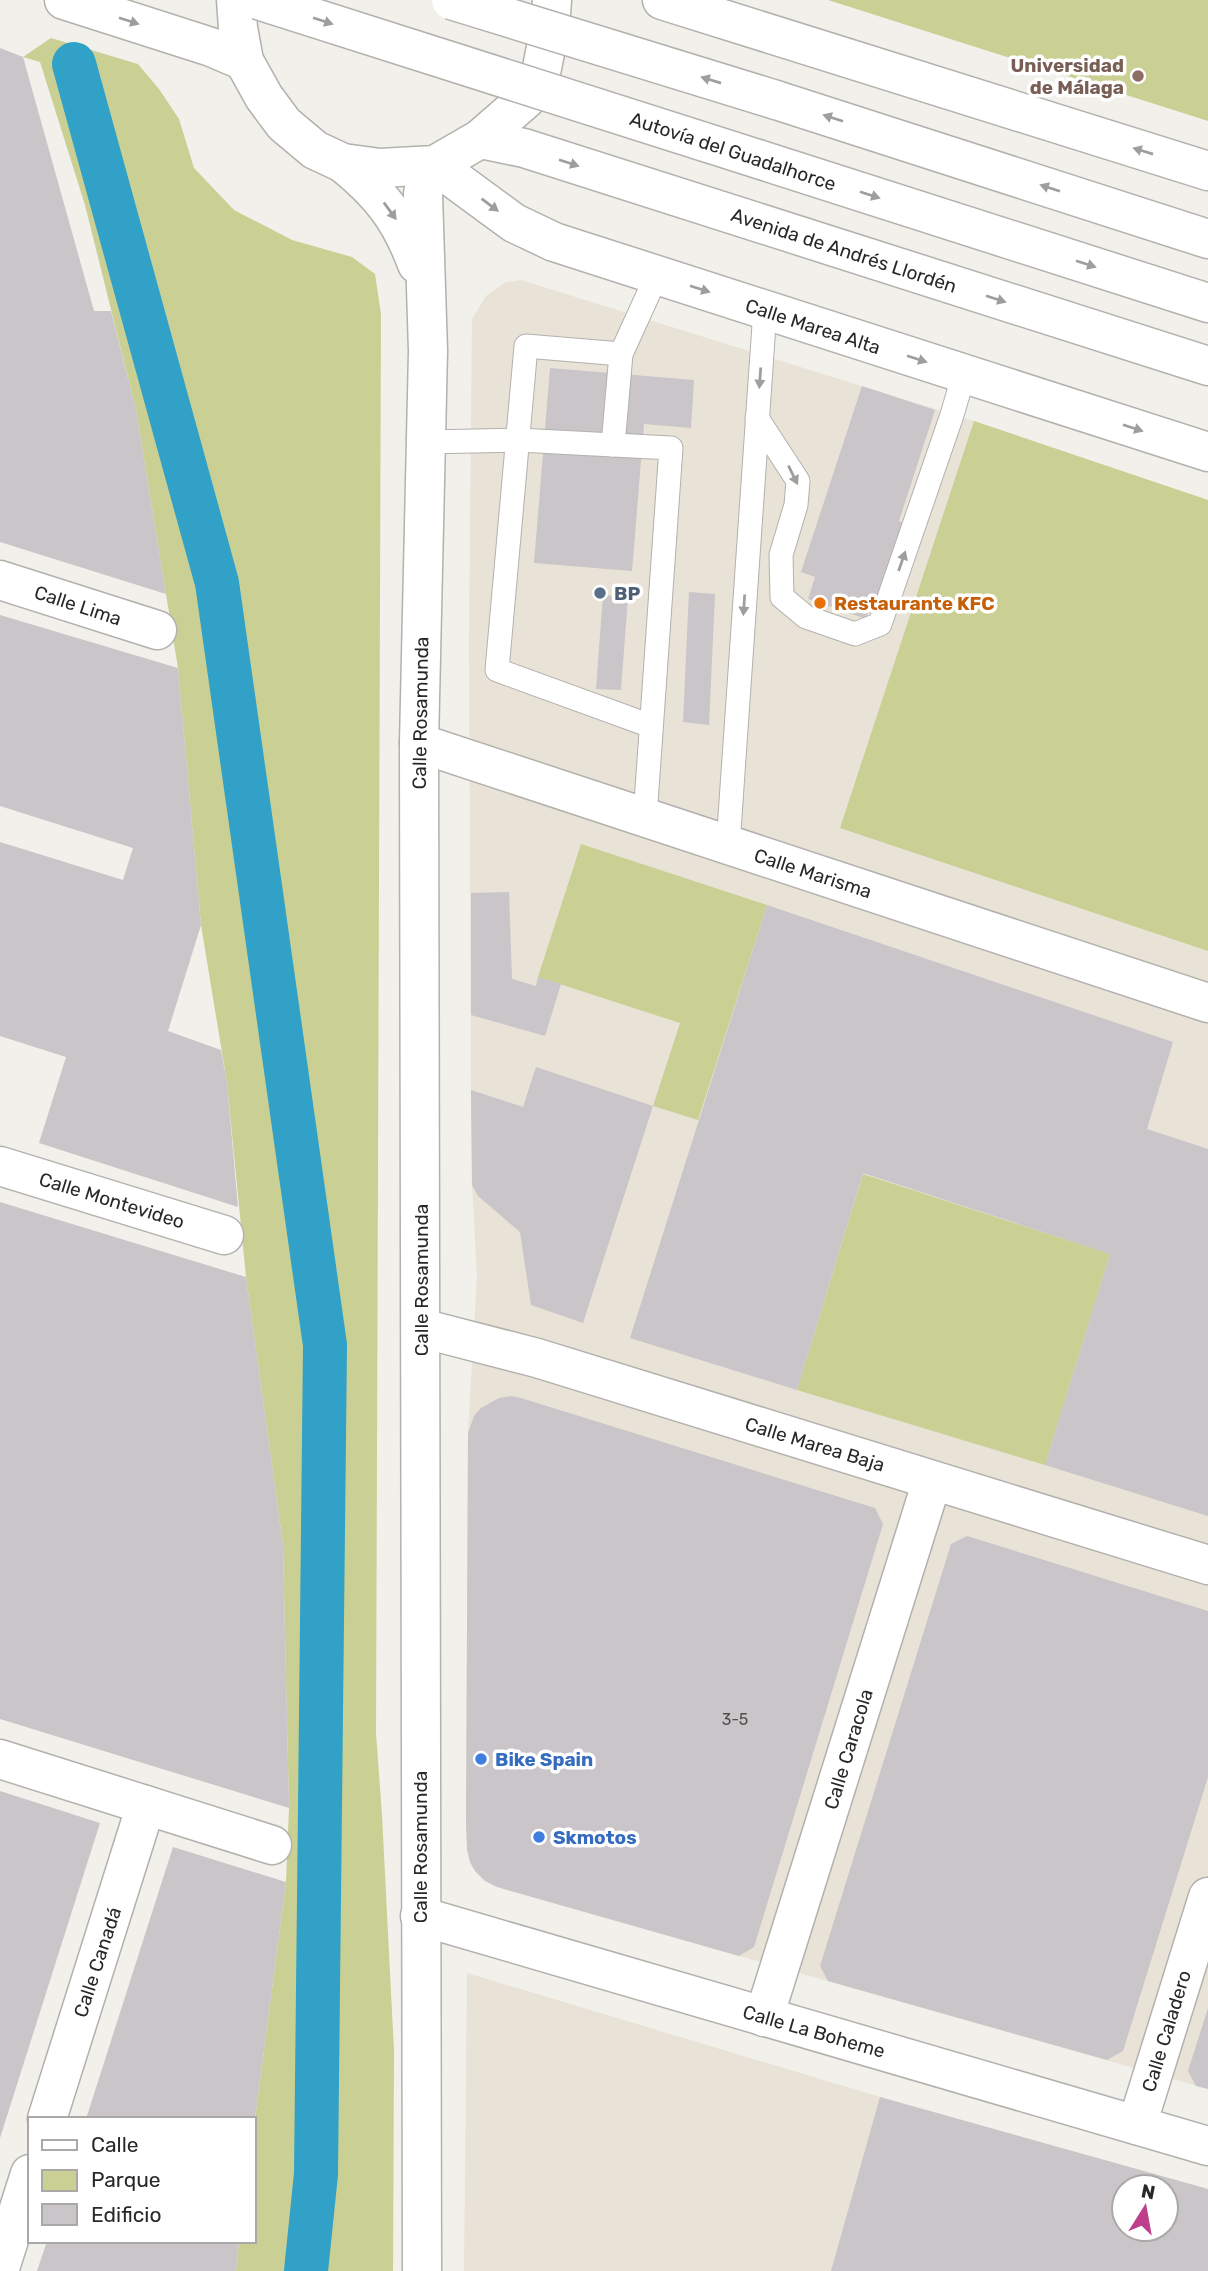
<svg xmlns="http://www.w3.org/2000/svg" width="1208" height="2271" viewBox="0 0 1208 2271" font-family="Rubik,sans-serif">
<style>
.built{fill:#e8e2d7;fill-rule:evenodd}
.green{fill:#cad093}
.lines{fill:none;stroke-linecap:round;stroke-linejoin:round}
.canal{stroke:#31a1c7;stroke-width:44}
.building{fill:#c9c5c8;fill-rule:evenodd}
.service-casing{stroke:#b3b1ad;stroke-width:25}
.minor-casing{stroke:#b3b1ad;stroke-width:41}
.secondary-casing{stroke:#b3b1ad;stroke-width:41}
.motorway-casing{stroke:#b3b1ad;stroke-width:41}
.service{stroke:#fff;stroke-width:23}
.minor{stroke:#fff;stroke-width:38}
.secondary{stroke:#fff;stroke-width:38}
.motorway{stroke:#fff;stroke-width:38}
.motorway-bridge-casing{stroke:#b3b1ad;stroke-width:41;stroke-linecap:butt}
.motorway-bridge{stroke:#fff;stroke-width:38}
.oneway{fill:#9f9e9d}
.education-dot{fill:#8d6e63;stroke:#fff;stroke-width:2.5}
.service-dot{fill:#5c6f8a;stroke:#fff;stroke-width:2.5}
.food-dot{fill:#e8710a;stroke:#fff;stroke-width:2.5}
.shop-dot{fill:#3f7fe0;stroke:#fff;stroke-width:2.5}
.labels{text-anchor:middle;stroke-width:7;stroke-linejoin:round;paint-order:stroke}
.number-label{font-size:16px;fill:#514f4e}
.education-label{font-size:19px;font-weight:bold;fill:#785e54;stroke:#fff;text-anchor:end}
.street-label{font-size:19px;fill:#292826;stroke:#fff}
.service-label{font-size:19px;font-weight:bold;fill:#4e5e75;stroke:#fff;text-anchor:start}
.food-label{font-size:19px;font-weight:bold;fill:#c56008;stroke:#fff;text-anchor:start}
.shop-label{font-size:19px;font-weight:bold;fill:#366cbe;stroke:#fff;text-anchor:start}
</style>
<rect width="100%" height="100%" fill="#f2f0eb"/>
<g class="built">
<path d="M521,280L974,421L1208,500V2089L739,1956L485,1881L475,1871L470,1862L467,1849L466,1822L468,1433L477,1275L472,1185L471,1090L469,642L472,319L486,296L506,282Z"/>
<path d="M467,1973L880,2097L1208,2189V2271H464ZM1124,2187H1166V2229H1124Z"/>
</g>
<g class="green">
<path d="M828,0H1208V121Z"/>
<path d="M51,38L138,64L159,89L179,119L194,168L234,210L292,240L352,257L375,274L381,314L376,1733L382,1815L394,2051L393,2271H236L239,2241H254V2127L286,1882L289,1808L283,1545L246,1277L227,1083L201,925L178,668L136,410L85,205L40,62L23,57Z"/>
<path d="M974,421L1208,500V951L840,828Z"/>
<path d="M581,844L767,905L698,1120L653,1106L680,1023L538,977Z"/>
<path d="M863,1174L1110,1254L1045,1465L797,1390Z"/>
</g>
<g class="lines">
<path class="canal" d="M74,64L217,583L325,1345L316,2174L306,2271"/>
</g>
<g class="building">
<path d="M0,48L23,57L94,311H111L136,410L166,594L0,542Z"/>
<path d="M550,368L694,380L691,428L644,424L632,571L534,563Z"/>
<path d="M862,386L935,410L899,521L903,523L878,598L874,596L866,619L808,599L815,577L801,572Z"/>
<path d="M689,592L715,594L709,725L683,722Z"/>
<path d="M603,595L628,597L621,690L596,689Z"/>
<path d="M0,615L178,668L201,925L168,1031L221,1050L227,1083L238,1207L39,1143L66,1057L0,1036V842L123,880L133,848L0,806Z"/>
<path d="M509,892L512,979L536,986L538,977L561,984L545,1036L471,1015V893Z"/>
<path d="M767,905L1173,1042L1147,1129L1208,1149V1516L1045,1465L1110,1254L863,1173L797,1390L630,1338Z"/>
<path d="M536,1067L653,1106L583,1323L531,1305L520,1232L478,1196L472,1185L471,1090L523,1107Z"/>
<path d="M0,1202L246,1277L283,1545L289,1808L0,1719Z"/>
<path d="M511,1396L521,1398L875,1508L883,1524L754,1947L739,1956L497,1887L485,1881L475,1871L470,1862L467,1849L466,1822L468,1433L474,1416L481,1408L499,1398Z"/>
<path d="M967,1536L1208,1611V1777L1123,2051L1107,2060L828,1981L820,1966L951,1544Z"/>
<path d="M0,1791L100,1823L0,2138Z"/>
<path d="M173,1847L286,1882L255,2119H86Z"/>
<path d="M1208,2008V2089L1196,2086L1188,2071Z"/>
<path d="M880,2097L1208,2189V2271H831ZM1124,2187H1166V2229H1124Z"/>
<path d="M47,2241H239L236,2271H37Z"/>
</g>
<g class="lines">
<defs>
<g id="service">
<path d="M757,418L798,481L796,505L781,555L782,597L806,617L855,634L880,624L952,415L964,374"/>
<path d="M426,442L518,440L671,448L645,817"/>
<path d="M613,445L621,354"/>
<path d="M651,726L497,670L526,346L621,354L657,275"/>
<path d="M728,845L765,310"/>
</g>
<g id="minor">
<path d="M64,0L211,47L244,61"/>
<path d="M662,0L1208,171"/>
<path d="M480,139L524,148L1208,366"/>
<path d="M435,165L514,223L554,242L1208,452"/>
<path d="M0,580L157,630"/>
<path d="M419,743L1208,1003"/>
<path d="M0,1166L224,1235"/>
<path d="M421,1328L537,1358L1208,1565"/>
<path d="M0,1759L272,1845"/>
<path d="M420,1916L1208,2146"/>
<path d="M764,2017L932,1481"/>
<path d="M47,2119L146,1805"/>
<path d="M1137,2125L1208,1897"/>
<path d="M0,2268L30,2174"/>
</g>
<g id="secondary">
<path d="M236,0L238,28L244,61L264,97L284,124L315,150L343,163L380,168L435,165L480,139L526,99L541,73L550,27L552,0"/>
<path d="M343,163C380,193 400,218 417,264"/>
<path d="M422,2271L419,743L428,351L423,194L428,166"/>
</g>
<g id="motorway">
<path d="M776,100L1208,239"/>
<path d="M758,159L1208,303"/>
</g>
</defs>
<use href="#service" class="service-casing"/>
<use href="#minor" class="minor-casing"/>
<use href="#secondary" class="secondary-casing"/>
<use href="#motorway" class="motorway-casing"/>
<use href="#service" class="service"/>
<use href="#minor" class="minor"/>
<use href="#secondary" class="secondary"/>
<use href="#motorway" class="motorway"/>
<defs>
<g id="motorway-bridge">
<path d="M258,0L758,159"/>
<path d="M451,0L776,100"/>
</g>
</defs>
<use href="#motorway-bridge" class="motorway-bridge-casing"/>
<use href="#motorway-bridge" class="motorway-bridge"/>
</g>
<defs><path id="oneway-solid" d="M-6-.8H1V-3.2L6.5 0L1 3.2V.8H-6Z" transform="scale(1.75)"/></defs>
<g class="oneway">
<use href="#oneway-solid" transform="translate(129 21) rotate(18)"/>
<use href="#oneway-solid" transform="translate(323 21) rotate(18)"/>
<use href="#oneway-solid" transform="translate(711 80) rotate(-163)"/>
<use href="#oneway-solid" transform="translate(833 118) rotate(-162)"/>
<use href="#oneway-solid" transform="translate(1143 151) rotate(-163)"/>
<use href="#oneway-solid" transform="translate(569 163) rotate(18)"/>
<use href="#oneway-solid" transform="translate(1050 188) rotate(-162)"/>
<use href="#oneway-solid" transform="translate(870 195) rotate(18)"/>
<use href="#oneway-solid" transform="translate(490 205) rotate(37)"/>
<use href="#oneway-solid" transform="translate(390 211) rotate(54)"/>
<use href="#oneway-solid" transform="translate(1086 264) rotate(18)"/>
<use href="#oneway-solid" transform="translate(700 289) rotate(18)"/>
<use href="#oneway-solid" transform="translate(996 299) rotate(18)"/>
<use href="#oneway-solid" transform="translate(917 359) rotate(18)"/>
<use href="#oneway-solid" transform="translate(760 378) rotate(94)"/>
<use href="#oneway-solid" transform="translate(1133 428) rotate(18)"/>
<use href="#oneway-solid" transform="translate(793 475) rotate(64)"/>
<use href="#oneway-solid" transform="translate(902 561) rotate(-71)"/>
<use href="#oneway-solid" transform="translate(744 605) rotate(94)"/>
</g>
<circle class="education-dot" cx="1138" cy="76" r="7"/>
<circle class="service-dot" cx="600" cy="593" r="7"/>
<circle class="food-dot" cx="820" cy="603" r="7"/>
<g class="shop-dot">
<circle cx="481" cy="1759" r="7"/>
<circle cx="539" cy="1837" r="7"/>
</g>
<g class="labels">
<g class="number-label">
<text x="735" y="1725">3-5</text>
</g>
<g class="education-label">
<text x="1124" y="72">Universidad<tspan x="1124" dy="22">de Málaga</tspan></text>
</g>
<g class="street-label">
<text transform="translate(733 151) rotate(18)" y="7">Autovía del Guadalhorce</text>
<text transform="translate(844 250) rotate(18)" y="7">Avenida de Andrés Llordén</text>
<text transform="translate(813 326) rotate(18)" y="7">Calle Marea Alta</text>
<text transform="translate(78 605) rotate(18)" y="7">Calle Lima</text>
<text transform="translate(420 713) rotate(-89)" y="7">Calle Rosamunda</text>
<text transform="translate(813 873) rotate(18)" y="7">Calle Marisma</text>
<text transform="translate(112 1200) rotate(17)" y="7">Calle Montevideo</text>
<text transform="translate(421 1280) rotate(-90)" y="7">Calle Rosamunda</text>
<text transform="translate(815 1444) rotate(17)" y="7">Calle Marea Baja</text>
<text transform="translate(848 1749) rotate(-73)" y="7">Calle Caracola</text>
<text transform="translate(420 1847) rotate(-90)" y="7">Calle Rosamunda</text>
<text transform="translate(97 1962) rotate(-72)" y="7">Calle Canadá</text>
<text transform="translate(814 2031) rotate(16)" y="7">Calle La Boheme</text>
<text transform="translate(1166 2031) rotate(-73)" y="7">Calle Caladero</text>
</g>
<g class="service-label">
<text x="614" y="600">BP</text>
</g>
<g class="food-label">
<text x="834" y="610">Restaurante KFC</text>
</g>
<g class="shop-label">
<text x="495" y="1766">Bike Spain</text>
<text x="553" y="1844">Skmotos</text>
</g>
</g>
<rect x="28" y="2117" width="228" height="126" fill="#ffffff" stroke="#a9a9a8" stroke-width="2"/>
<rect x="42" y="2140" width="35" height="10" fill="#ffffff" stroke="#a9a9a8" stroke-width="2"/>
<text x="91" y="2152" font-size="21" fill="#292826">Calle</text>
<rect x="42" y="2170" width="35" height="21" fill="#cad093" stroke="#a9a9a8" stroke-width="2"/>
<text x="91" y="2187" font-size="21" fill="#292826">Parque</text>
<rect x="42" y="2204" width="35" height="21" fill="#c9c5c8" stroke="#a9a9a8" stroke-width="2"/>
<text x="91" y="2222" font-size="21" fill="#292826">Edificio</text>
<g transform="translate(1145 2208) rotate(11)"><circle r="33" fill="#ffffff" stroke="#a9a9a8" stroke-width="2"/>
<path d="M0-5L12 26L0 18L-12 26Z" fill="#be408d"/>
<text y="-10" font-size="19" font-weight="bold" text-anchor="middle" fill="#292826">N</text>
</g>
</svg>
